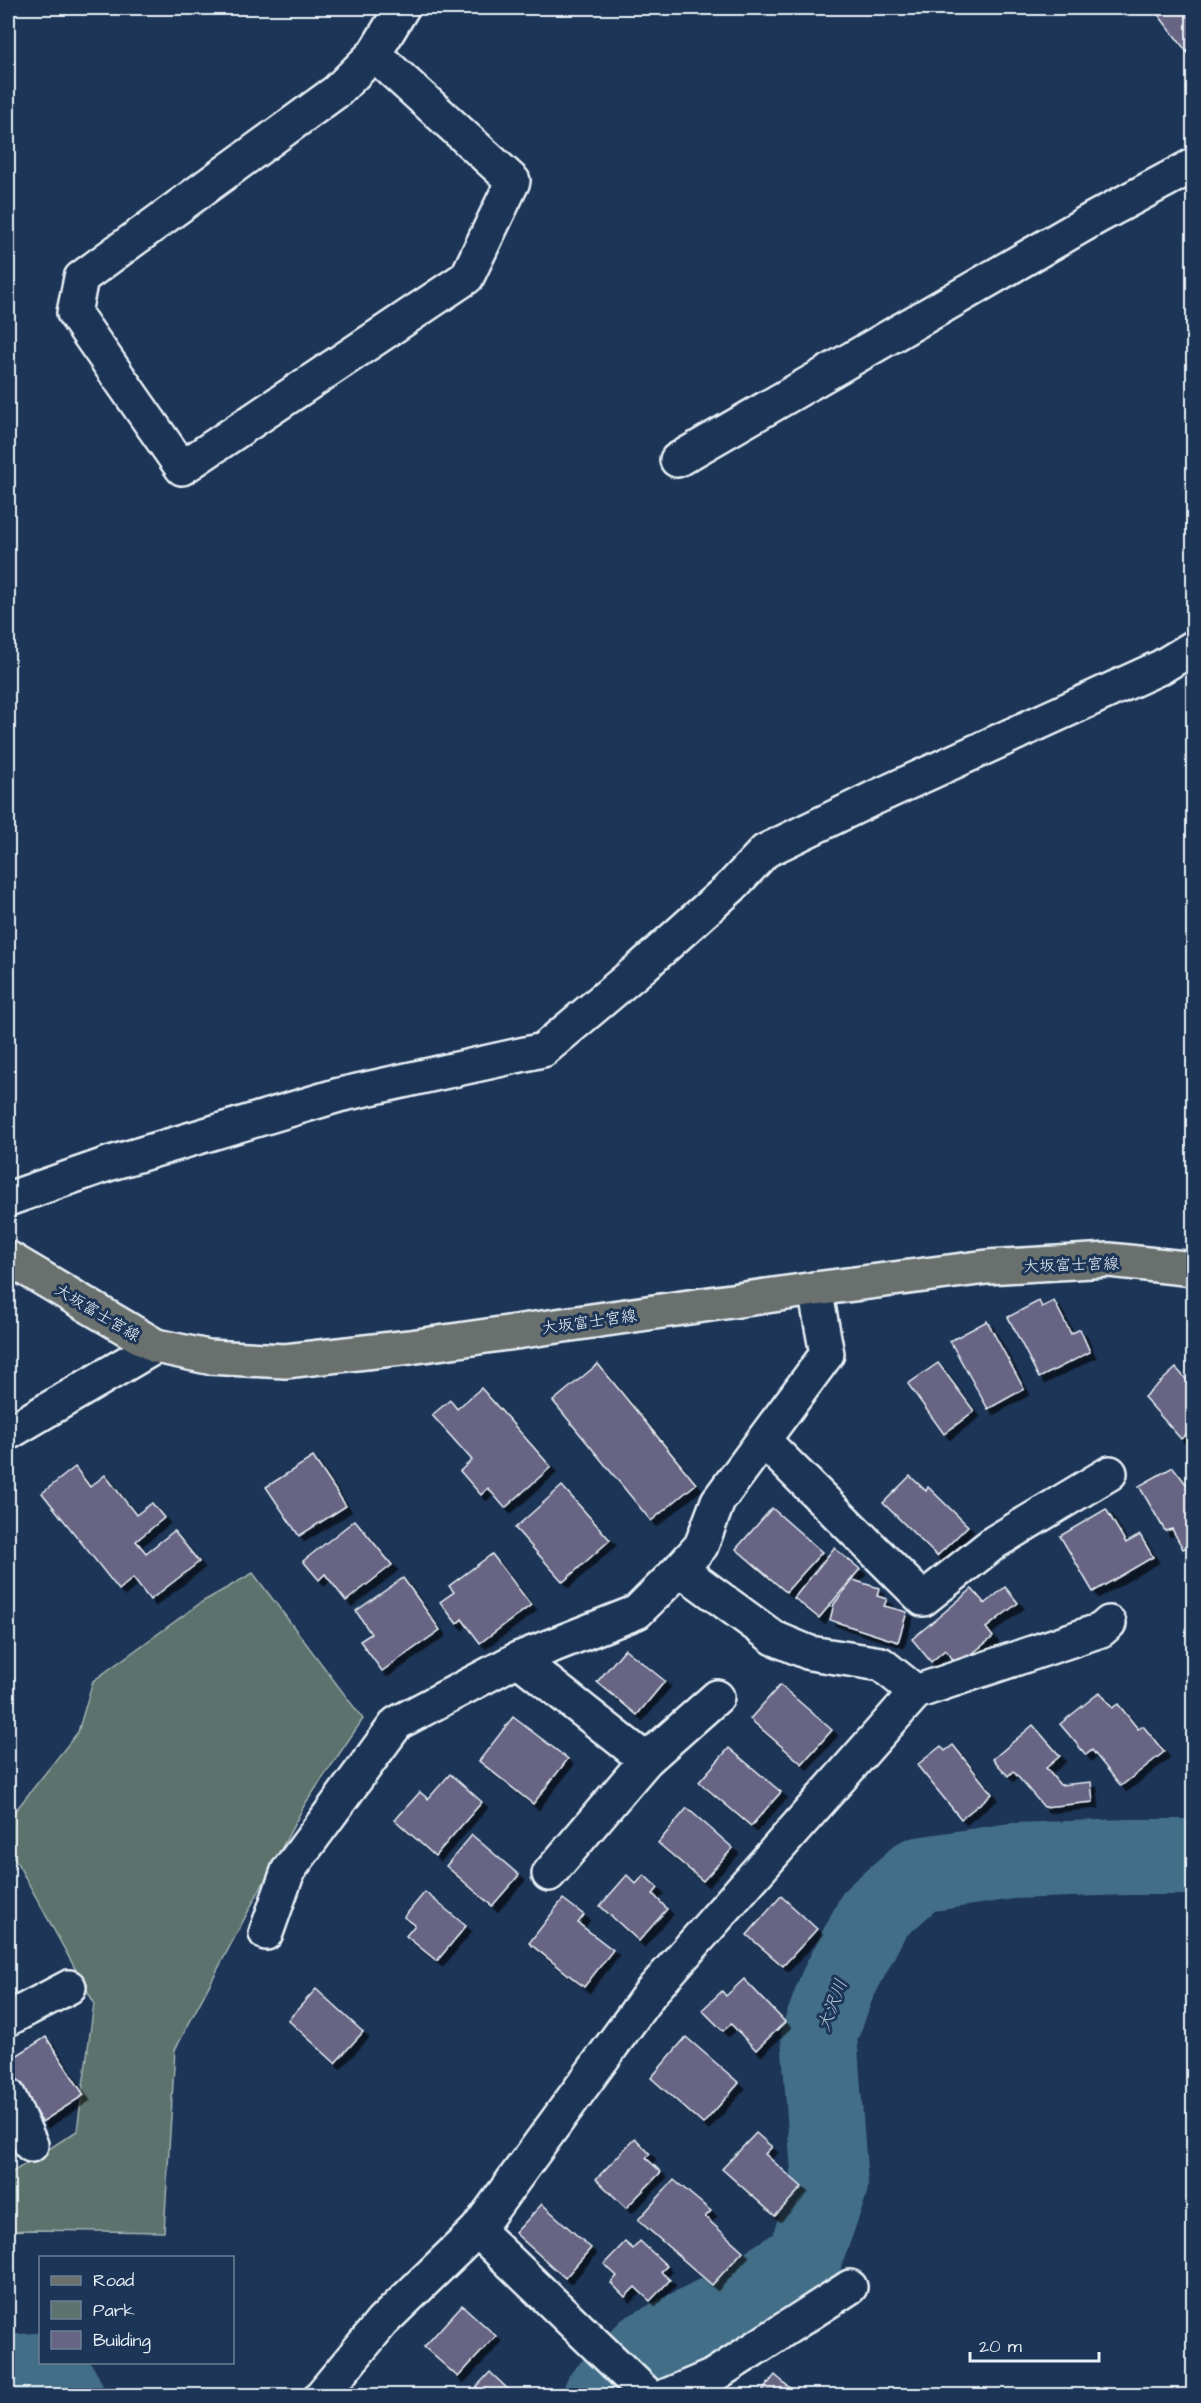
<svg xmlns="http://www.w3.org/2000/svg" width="1201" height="2403" viewBox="0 0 1201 2403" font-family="'Architects Daughter','Klee One',sans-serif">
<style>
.green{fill:#5c726d;stroke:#a2b2b2;stroke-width:1.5}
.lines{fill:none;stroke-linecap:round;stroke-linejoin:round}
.river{stroke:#426e88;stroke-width:76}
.building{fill:#686584;stroke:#e8f1f8;stroke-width:1.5;filter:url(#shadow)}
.minor-casing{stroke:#e8f1f8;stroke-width:38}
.major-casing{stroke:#e8f1f8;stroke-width:38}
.minor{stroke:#1d3557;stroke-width:33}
.major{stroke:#6b706d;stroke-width:33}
.labels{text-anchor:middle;stroke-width:6;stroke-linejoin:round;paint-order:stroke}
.street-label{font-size:16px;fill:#e8f1f8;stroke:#1d3557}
.water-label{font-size:18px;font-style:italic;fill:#aec3d1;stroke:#1d3557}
</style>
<defs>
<filter id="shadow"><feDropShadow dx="5.5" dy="5.5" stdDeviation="0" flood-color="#0009"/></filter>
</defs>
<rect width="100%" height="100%" fill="#1d3557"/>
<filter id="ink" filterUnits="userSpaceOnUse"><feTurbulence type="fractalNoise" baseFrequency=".0167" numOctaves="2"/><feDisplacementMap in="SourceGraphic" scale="12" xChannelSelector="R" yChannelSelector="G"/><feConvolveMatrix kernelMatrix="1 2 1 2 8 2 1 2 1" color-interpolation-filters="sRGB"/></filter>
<g filter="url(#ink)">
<g class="green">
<path d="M253,1573L363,1719L305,1804L175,2050L164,2232L31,2230L8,2231V2175L77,2131L94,2003L8,1846V1820L78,1732L93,1681L202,1602Z"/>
<path d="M44,2382L52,2395H8V2383Z"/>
</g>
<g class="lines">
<g class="river">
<path d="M8,2373L51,2370L66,2396"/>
<path d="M601,2396L645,2350L739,2301L804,2259L830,2185L819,2035L837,1986L874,1914L918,1875L1012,1861L1129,1857H1194"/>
</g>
</g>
<g class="building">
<path d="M1153,8H1194V61Z"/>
<path d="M1039,1301L1042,1307L1054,1301L1071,1334L1080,1329L1090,1352L1039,1378L1008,1317Z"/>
<path d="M987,1321L1024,1389L988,1409L950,1341Z"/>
<path d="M938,1363L974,1411L944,1434L908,1384Z"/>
<path d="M598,1364L696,1484L651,1521L553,1401Z"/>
<path d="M1176,1368L1194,1388V1427L1181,1439L1144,1397Z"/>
<path d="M481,1388L551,1467L505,1508L488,1488L481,1495L460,1471L472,1460L432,1415L450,1400L457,1409Z"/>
<path d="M313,1457L346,1506L299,1536L266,1487Z"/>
<path d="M75,1467L90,1487L105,1475L136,1515L152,1503L164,1518L136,1541L146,1553L174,1531L199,1562L150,1600L133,1578L119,1590L42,1493Z"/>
<path d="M1173,1467L1186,1484L1190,1479L1194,1485V1544L1183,1549L1172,1529L1165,1531L1139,1486Z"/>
<path d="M910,1476L926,1491L928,1487L968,1526L937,1556L883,1503Z"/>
<path d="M562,1486L610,1540L563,1582L515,1528Z"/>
<path d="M772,1508L822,1552L786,1592L736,1549Z"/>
<path d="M1106,1509L1126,1543L1140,1535L1153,1557L1093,1592L1060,1536Z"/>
<path d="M355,1520L392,1565L346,1601L325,1574L319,1580L303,1561Z"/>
<path d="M834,1548L860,1569L819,1618L794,1598Z"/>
<path d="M492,1554L531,1605L480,1643L462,1619L457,1624L440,1602L454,1592L449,1586Z"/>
<path d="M403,1578L440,1630L382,1671L360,1641L371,1634L356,1611Z"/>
<path d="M853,1580L879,1588L877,1596L887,1599L884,1606L907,1612L898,1642L830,1620L834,1604Z"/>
<path d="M1005,1587L1018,1603L986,1628L993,1637L958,1665L945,1650L931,1662L912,1639L972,1589L985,1604Z"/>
<path d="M625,1649L665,1681L637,1715L597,1682Z"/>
<path d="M780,1685L832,1730L802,1764L750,1719Z"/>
<path d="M1100,1692L1112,1708L1118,1704L1138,1729L1143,1726L1164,1752L1121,1786L1092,1750L1086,1755L1060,1724Z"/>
<path d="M513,1717L568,1759L533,1804L479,1761Z"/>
<path d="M1033,1725L1060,1756L1046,1768L1060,1785L1091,1782L1093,1802L1044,1807L1013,1771L1008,1776L993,1759Z"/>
<path d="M953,1745L992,1794L961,1819L917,1765L941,1746L945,1751Z"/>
<path d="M729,1748L781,1792L751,1826L699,1782Z"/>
<path d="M450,1774L482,1802L435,1856L395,1820L420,1792L428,1799Z"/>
<path d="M687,1808L733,1848L703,1881L658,1843Z"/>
<path d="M472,1835L519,1875L492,1906L446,1866Z"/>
<path d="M627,1875L636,1884L644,1875L658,1888L653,1894L667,1909L639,1941L600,1906Z"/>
<path d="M425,1892L466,1926L437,1961L406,1936L415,1925L404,1917Z"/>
<path d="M781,1896L817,1929L783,1966L747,1935Z"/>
<path d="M563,1899L584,1915L578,1923L613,1950L584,1987L529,1943Z"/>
<path d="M744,1979L785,2022L756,2050L731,2024L723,2031L702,2010L722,1991L726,1996Z"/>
<path d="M316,1989L363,2032L335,2063L288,2020Z"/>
<path d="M46,2037L84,2095L42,2122L8,2068V2061Z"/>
<path d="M686,2037L739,2083L703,2124L651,2078Z"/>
<path d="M756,2133L772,2147L765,2154L802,2187L775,2216L722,2169Z"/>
<path d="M635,2138L650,2154L646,2158L661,2172L626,2208L596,2179Z"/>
<path d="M674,2180L711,2211L705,2217L743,2251L712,2285L638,2220Z"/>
<path d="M542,2204L591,2248L565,2278L515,2233Z"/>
<path d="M640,2241L667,2266L661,2272L670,2280L650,2301L635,2287L625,2297L611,2283L617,2276L604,2264L625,2242L633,2249Z"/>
<path d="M462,2305L496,2336L458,2377L424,2347Z"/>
<path d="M490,2372L515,2396H468Z"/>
<path d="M775,2375L799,2396H758Z"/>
</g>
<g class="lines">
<defs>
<g id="minor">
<path d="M374,54L513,181L467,277L182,468L74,313L81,278L337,91L374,54L402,8"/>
<path d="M677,460L1095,218L1194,165"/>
<path d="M8,1199L111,1163L339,1095L543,1050L643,966L732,886L765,851L872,799L1161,667L1194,647"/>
<path d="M8,1433L156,1346"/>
<path d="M764,1441L923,1599L995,1542L1110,1473"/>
<path d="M680,1569L701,1546L718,1501L827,1354L815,1289"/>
<path d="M518,1659L646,1760"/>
<path d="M549,1874L646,1760L717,1697"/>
<path d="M266,1933L288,1871L397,1723L518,1659L637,1612L680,1569L774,1638L810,1653L881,1664L916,1692L1101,1630L1109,1623"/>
<path d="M8,2019L69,1987"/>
<path d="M8,2095L31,2145"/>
<path d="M477,2230L649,2396"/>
<path d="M321,2396L382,2322L477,2230L651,1992L916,1692"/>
<path d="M666,2396L711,2377L850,2287"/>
</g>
<path id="major" d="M8,1258L156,1346L208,1357L285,1361L410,1347L815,1289L987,1267L1109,1260L1194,1269"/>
</defs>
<use href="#minor" class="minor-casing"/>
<use href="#major" class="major-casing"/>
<use href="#minor" class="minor"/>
<use href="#major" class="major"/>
</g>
</g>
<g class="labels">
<g class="street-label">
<text transform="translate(1071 1264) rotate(-2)" y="6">大坂富士宮線</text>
<text transform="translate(98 1312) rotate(31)" y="6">大坂富士宮線</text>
<text transform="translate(589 1321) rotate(-8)" y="6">大坂富士宮線</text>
</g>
<g class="water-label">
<text transform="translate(832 2005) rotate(-69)" y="6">大沢川</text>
</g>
</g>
<rect width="1201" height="2403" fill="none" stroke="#1d3557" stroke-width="30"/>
<rect x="15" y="15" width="1171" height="2373" fill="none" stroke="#e8f1f8" stroke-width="2" filter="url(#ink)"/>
<rect x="39" y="2256" width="195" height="108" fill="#1d3557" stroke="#6e8097" stroke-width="1.5"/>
<rect x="51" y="2276" width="30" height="9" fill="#6b706d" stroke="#6e8097" stroke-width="1.5"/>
<text x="93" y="2286" font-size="18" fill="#e8f1f8">Road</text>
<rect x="51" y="2301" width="30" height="18" fill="#5c726d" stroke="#6e8097" stroke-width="1.5"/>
<text x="93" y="2316" font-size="18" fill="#e8f1f8">Park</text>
<rect x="51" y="2331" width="30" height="18" fill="#686584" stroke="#6e8097" stroke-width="1.5"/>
<text x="93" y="2346" font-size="18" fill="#e8f1f8">Building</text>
<path d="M970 2352v9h129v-9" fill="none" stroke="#e8f1f8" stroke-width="3"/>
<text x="979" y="2352" font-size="18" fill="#e8f1f8" stroke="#1d3557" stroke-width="4.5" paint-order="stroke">20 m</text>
</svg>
